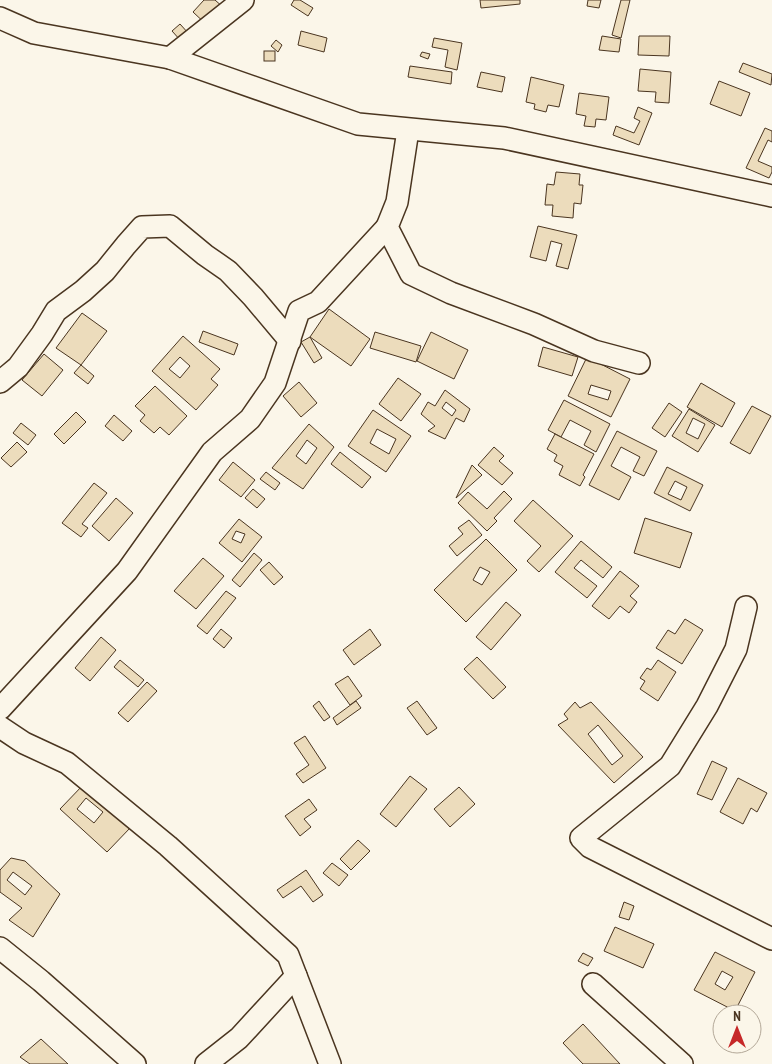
<svg xmlns="http://www.w3.org/2000/svg" width="772" height="1064" viewBox="0 0 772 1064" font-family="'PT Sans Narrow',sans-serif">
<style>
.building{fill:#ecdcbc;stroke:#4a3520;fill-rule:evenodd}
.lines{fill:none;stroke-linecap:round;stroke-linejoin:round}
.minor-casing{stroke:#4a3520;stroke-width:24}
.minor{stroke:#fbf6e9;stroke-width:21}
</style>
<rect width="100%" height="100%" fill="#fbf6e9"/>
<g class="building">
<path d="M204,0H215L224,8L208,26L193,12Z"/>
<path d="M294,0H300L313,8L308,16L291,5Z"/>
<path d="M480,0H520V4L481,8Z"/>
<path d="M588,0H601L599,8L587,6Z"/>
<path d="M621,0H630L621,38L612,35Z"/>
<path d="M180,24L189,34L181,41L172,31Z"/>
<path d="M301,31L327,38L324,52L298,45Z"/>
<path d="M602,36L621,39L619,52L599,50Z"/>
<path d="M639,36H670L669,56L638,55Z"/>
<path d="M434,38L462,43L457,70L445,67L448,50L432,47Z"/>
<path d="M276,40L282,45L278,52L271,46Z"/>
<rect x="264" y="51" width="11" height="10"/>
<path d="M422,52L430,54L428,59L420,56Z"/>
<path d="M743,63L772,74L771,85L739,72Z"/>
<path d="M410,66L452,72L451,84L408,77Z"/>
<path d="M640,69L671,72L669,103L655,102L656,92L638,91Z"/>
<path d="M481,72L505,77L502,92L477,87Z"/>
<path d="M531,77L564,85L559,107L548,105L546,112L534,109L535,104L526,102Z"/>
<path d="M719,81L750,93L741,116L710,104Z"/>
<path d="M579,93L609,97L606,120L596,119L595,127L584,126L586,116L576,114Z"/>
<path d="M638,107L652,113L639,145L613,135L616,126L634,133L640,121L634,118Z"/>
<path d="M765,128L772,131V142L768,140L758,161L772,167V172L769,178L746,168Z"/>
<path d="M556,172L580,174L579,185H583L581,204L574,203L573,218L552,216L553,205H545L547,184L554,185Z"/>
<path d="M538,226L577,235L568,269L556,266L562,244L551,241L546,261L530,257Z"/>
<path d="M329,309L370,339L351,366L310,337Z"/>
<path d="M82,313L107,331L81,365L56,348Z"/>
<path d="M203,331L238,344L234,355L199,342Z"/>
<path d="M375,332L421,346L416,362L370,348Z"/>
<path d="M431,332L468,350L454,379L417,361Z"/>
<path d="M183,336L220,369L211,379L218,385L196,410L152,371ZM180,357L190,366L180,378L169,369Z"/>
<path d="M310,337L322,358L314,363L301,342Z"/>
<path d="M543,347L578,357L572,376L538,366Z"/>
<path d="M44,354L63,370L42,396L22,380Z"/>
<path d="M587,357L630,379L611,417L568,396ZM591,385L611,391L608,400L588,394Z"/>
<path d="M81,365L94,376L88,384L74,373Z"/>
<path d="M398,378L421,394L401,421L379,404Z"/>
<path d="M299,382L317,403L301,417L283,396Z"/>
<path d="M701,383L735,403L722,427L687,407Z"/>
<path d="M155,386L187,416L169,435L160,427L154,433L140,421L145,415L135,406Z"/>
<path d="M445,390L470,409L464,422L456,418L445,439L428,431L435,426L421,414L428,402L435,406ZM446,402L456,410L452,416L442,408Z"/>
<path d="M564,400L610,424L596,452L584,445L591,431L570,420L561,437L548,430Z"/>
<path d="M669,403L682,412L665,437L652,428Z"/>
<path d="M752,406L771,416L750,454L730,443Z"/>
<path d="M689,409L715,425L698,452L672,436ZM693,418L705,424L698,439L686,433Z"/>
<path d="M373,410L411,436L386,472L348,446ZM377,429L396,439L389,454L370,443Z"/>
<path d="M76,412L86,422L64,444L54,434Z"/>
<path d="M114,415L132,431L123,441L105,426Z"/>
<path d="M21,423L36,435L28,445L13,433Z"/>
<path d="M309,424L334,447L303,489L272,468ZM307,440L317,448L306,464L296,456Z"/>
<path d="M617,431L657,451L644,476L633,471L640,457L621,447L611,466L631,477L619,500L589,485Z"/>
<path d="M555,434L594,454L583,475L585,477L580,486L559,475L563,466L554,461L557,455L547,449Z"/>
<path d="M17,442L27,452L11,467L1,458Z"/>
<path d="M494,447L504,456L499,461L513,473L502,485L478,465Z"/>
<path d="M340,452L371,477L362,488L331,464Z"/>
<path d="M233,462L255,480L241,497L219,480Z"/>
<path d="M472,465L482,475L456,498Z"/>
<path d="M667,467L703,485L690,511L654,493ZM675,481L687,487L681,500L668,494Z"/>
<path d="M266,472L280,483L275,490L260,479Z"/>
<path d="M94,483L107,493L82,524L88,528L81,537L62,523Z"/>
<path d="M253,489L265,499L257,508L245,498Z"/>
<path d="M504,491L512,499L494,518L497,521L487,531L458,503L468,492L487,509Z"/>
<path d="M116,498L133,513L109,541L92,526Z"/>
<path d="M533,500L573,536L539,572L527,561L541,546L514,521Z"/>
<path d="M645,518L692,533L680,568L634,553Z"/>
<path d="M239,519L262,537L242,562L219,543ZM236,531L245,534L241,543L232,539Z"/>
<path d="M469,520L482,535L457,556L449,546L463,534L458,528Z"/>
<path d="M486,539L517,570L466,622L434,590ZM480,567L490,572L482,585L473,580Z"/>
<path d="M581,541L612,567L603,578L581,560L574,568L597,586L587,598L555,572Z"/>
<path d="M254,553L262,560L240,587L232,580Z"/>
<path d="M203,558L224,576L196,609L174,591Z"/>
<path d="M269,562L283,577L274,585L260,570Z"/>
<path d="M620,571L639,586L630,596L637,602L629,613L620,606L609,619L592,606Z"/>
<path d="M226,591L236,598L207,634L197,626Z"/>
<path d="M506,602L521,615L491,650L476,637Z"/>
<path d="M685,619L703,630L682,664L656,648L668,630L675,634Z"/>
<path d="M221,629L232,638L224,648L213,639Z"/>
<path d="M370,629L381,645L354,665L343,650Z"/>
<path d="M101,637L116,650L90,681L75,668Z"/>
<path d="M477,657L506,687L493,699L464,669Z"/>
<path d="M120,660L144,680L138,687L114,667Z"/>
<path d="M658,660L676,672L658,701L640,689L645,681L640,678L647,668L651,670Z"/>
<path d="M348,676L362,696L350,705L335,684Z"/>
<path d="M147,682L157,691L128,722L118,713Z"/>
<path d="M319,701L330,717L324,721L313,706Z"/>
<path d="M356,701L361,708L337,725L333,718Z"/>
<path d="M417,701L437,728L427,735L407,708Z"/>
<path d="M575,702L580,708L591,702L643,757L614,783L558,725L568,719L564,714ZM598,725L623,756L612,765L588,734Z"/>
<path d="M305,736L326,768L303,783L296,774L309,765L294,743Z"/>
<path d="M712,761L727,768L712,800L697,794Z"/>
<path d="M410,776L427,789L396,827L380,814Z"/>
<path d="M738,778L767,793L757,812L751,808L743,824L720,812Z"/>
<path d="M84,784L131,827L107,852L60,809ZM86,798L103,812L94,823L77,809Z"/>
<path d="M459,787L475,804L450,827L434,809Z"/>
<path d="M309,799L317,810L304,819L311,827L300,836L285,816Z"/>
<path d="M358,840L370,851L351,870L340,859Z"/>
<path d="M11,858L25,861L60,894L33,937L9,920L22,908L0,892V870ZM13,872L32,886L25,895L7,880Z"/>
<path d="M332,863L348,875L339,886L323,873Z"/>
<path d="M306,870L323,895L313,902L301,886L283,898L277,890Z"/>
<path d="M624,902L634,906L629,920L619,917Z"/>
<path d="M615,927L654,944L643,968L604,951Z"/>
<path d="M715,952L755,972L735,1011L694,990ZM722,971L733,977L725,990L715,984Z"/>
<path d="M583,953L593,958L588,966L578,961Z"/>
<path d="M583,1024L620,1064H583L563,1043Z"/>
<path d="M41,1039L68,1064H30L20,1057Z"/>
</g>
<g class="lines">
<defs>
<g id="minor">
<path d="M0,18L34,33L170,58L358,124L504,138L772,196"/>
<path d="M170,58L243,0"/>
<path d="M408,130L397,202L387,227L411,274L451,293L534,324L594,351L639,363"/>
<path d="M0,382L18,367L42,334L56,311L83,291L105,271L126,245L142,227L170,226L205,255L228,271L253,297L290,341"/>
<path d="M746,607L736,649L707,706L670,766L581,838L590,847L772,939"/>
<path d="M0,709L127,571L212,452L250,419L275,383L299,311L318,302L387,227"/>
<path d="M0,727L24,743L67,763L168,846L288,955L330,1064"/>
<path d="M0,948L41,981L135,1064"/>
<path d="M593,984L682,1064"/>
<path d="M206,1064L239,1038L296,976"/>
</g>
</defs>
<use href="#minor" class="minor-casing"/>
<use href="#minor" class="minor"/>
</g>
<g transform="translate(737 1029)"><circle r="24" fill="#fbf6e9" stroke="#b4a999"/>
<path d="M0-4L9 19L0 12L-9 19Z" fill="#c62828"/>
<text y="-8" font-size="14" font-weight="bold" text-anchor="middle" fill="#4a3520">N</text>
</g>
</svg>
